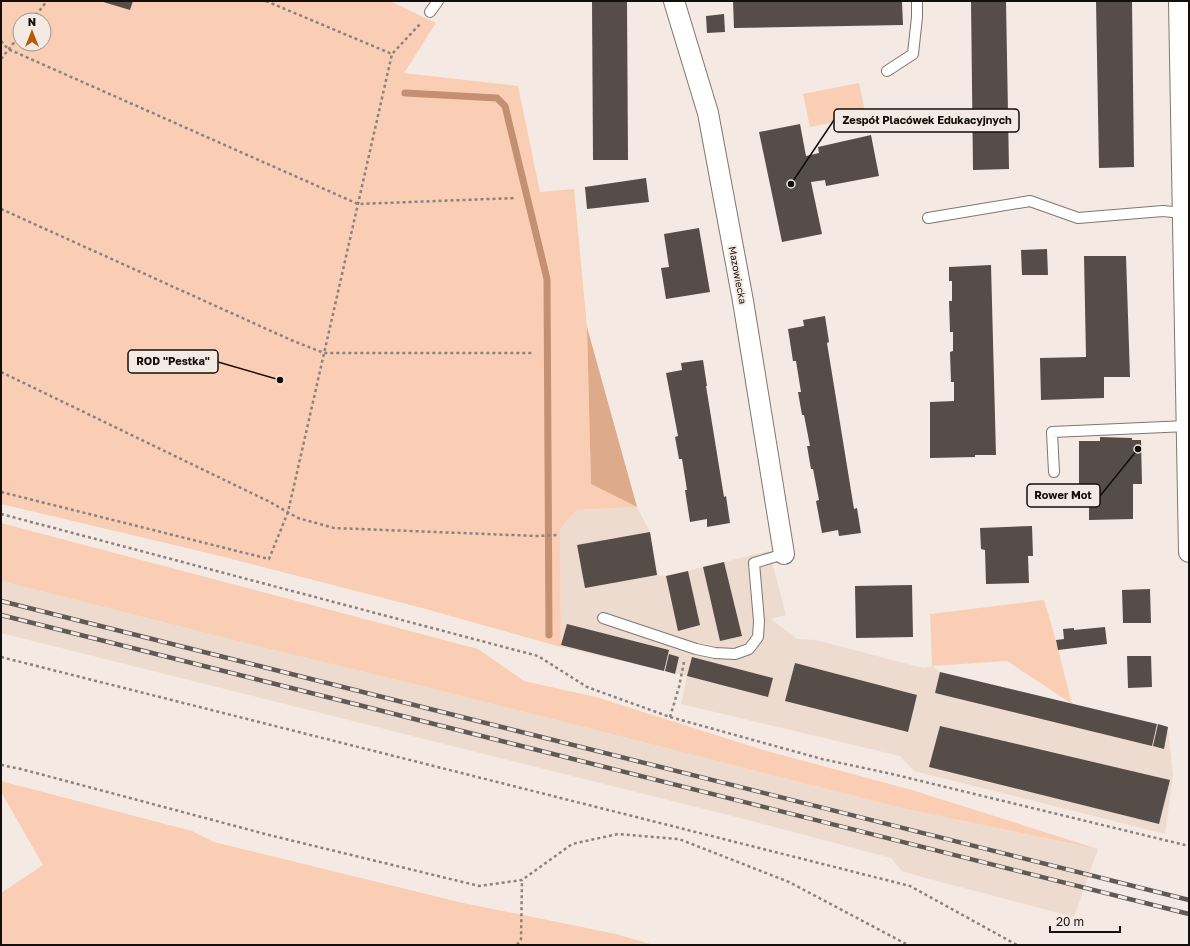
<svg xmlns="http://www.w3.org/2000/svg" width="1190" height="946" viewBox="0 0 1190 946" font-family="'Golos Text',sans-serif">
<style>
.built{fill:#eddbd0}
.green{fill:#faceb4;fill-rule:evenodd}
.forest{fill:#ddaa8a}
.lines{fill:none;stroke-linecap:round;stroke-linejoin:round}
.stream{stroke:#c39172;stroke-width:7}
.building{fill:#564d48}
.service-casing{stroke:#7f7670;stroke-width:12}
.minor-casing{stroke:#7f7670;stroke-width:22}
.path{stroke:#8a827e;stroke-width:2.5;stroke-dasharray:3 3;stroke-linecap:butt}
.service{stroke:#fff;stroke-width:10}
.minor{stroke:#fff;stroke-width:20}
.rail-casing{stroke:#605a56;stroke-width:4.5}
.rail{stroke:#f5eae3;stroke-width:3;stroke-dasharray:9;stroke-linecap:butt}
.labels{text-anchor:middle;stroke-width:4;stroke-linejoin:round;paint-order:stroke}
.street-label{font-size:10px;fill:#130f0d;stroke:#f5eae3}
.leader{fill:none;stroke:#130f0d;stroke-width:1.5}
.callout-dot{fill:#130f0d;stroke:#f5eae3;stroke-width:1.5}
.callout{fill:#f5eae3;stroke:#130f0d;stroke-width:1.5}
.callout-label{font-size:11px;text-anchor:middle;font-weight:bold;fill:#130f0d}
</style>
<rect width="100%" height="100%" fill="#f5eae3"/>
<g class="built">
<path d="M637,507L650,532L658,575L666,576L769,551L786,615L771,619L797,639L816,640L923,668L932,666L940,672L1168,727L1173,776L1165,834L914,771L900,756L681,704L687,676L561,647L560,529L577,510Z"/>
<path d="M1,581L253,645L422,686L906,809L1098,849L1074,917L918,876L902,871L891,858L748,820L1,633Z"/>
</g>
<g class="green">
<path d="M1,1H390L436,23L404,73L518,86L540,192L574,189L587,327L591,484L637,507L577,510L560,529L561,647L422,608L212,554L1,504ZM20,20H44V44H20Z"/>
<path d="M859,83L866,116L810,127L803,94Z"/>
<path d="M1,523L478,649L524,681L596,697L763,750L912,790L1098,849L906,809L422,686L253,645L1,581Z"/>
<path d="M1044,600C1055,635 1063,669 1072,704L1007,661L932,666L930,614Z"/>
<path d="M1,781L192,831L214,842L463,903L616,934L654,945H1V893L43,865L1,792Z"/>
</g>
<path class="forest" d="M587,327L637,507L591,484Z"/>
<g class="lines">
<path class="stream" d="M405,93L497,98L505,106L547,279L549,635"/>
</g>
<g class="building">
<path d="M100,1H133L130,10Z"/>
<path d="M592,1H627L628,160H593Z"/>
<path d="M733,1H902L903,25L734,28Z"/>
<path d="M971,1H1006L1009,169L973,170Z"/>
<path d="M1096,1H1132L1134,167L1099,168Z"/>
<path d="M724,14L725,32L707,33L706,16Z"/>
<path d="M800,124L806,156L819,153L818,147L871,135L879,176L826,186L825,180L811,182L822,234L782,242L759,132Z"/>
<path d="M646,178L649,202L587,209L585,187Z"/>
<path d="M699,228L710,292L666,299L661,268L669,267L664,234Z"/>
<path d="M1047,249L1048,275H1022L1021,250Z"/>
<path d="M1084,256H1126L1130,377H1104V398L1041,400L1040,358L1086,357Z"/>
<path d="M991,265L996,455H975V457L930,458V402L954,401V382H951L950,352L953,351V332H950L949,301H952V281H949V267Z"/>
<path d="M825,316L829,342L827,343L854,509L857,508L861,533L839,536L838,530L822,533L816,501L819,500L813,469H811L807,446H810L804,415H802L798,392H801L796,361H793L788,329L804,326L803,320Z"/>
<path d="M703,360L707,386H706L724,497L726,496L730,523L707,527V519L690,522L685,490H687L682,459H679L675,437L678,436L666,373L682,370L681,363Z"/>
<path d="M1100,437L1132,438V440H1141L1142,484H1133V519L1089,520V486H1079V441H1100Z"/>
<path d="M1032,526L1033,556H1028L1029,583L986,584L985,550L981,549L980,528Z"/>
<path d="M650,532L657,575L585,588L577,545Z"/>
<path d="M724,562L742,636L720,641L703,567Z"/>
<path d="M688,571L700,625L678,631L666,576Z"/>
<path d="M912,585L913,637L856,638L855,586Z"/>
<path d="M1150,589L1151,623H1123L1122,590Z"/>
<path d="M567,624L669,650L664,671L561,645Z"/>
<path d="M1105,627L1107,644L1058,650L1056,640L1064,639L1063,629L1074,628V630Z"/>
<path d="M669,654L679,657L675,674L665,671Z"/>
<path d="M1127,656H1151L1152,687L1128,688Z"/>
<path d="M692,657L773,678L768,697L687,676Z"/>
<path d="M795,663L917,695L908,732L785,701Z"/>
<path d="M940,672L1157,724L1152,746L935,693Z"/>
<path d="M1158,724L1168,727L1164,749L1153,746Z"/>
<path d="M940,726L1170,780L1159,824L929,767Z"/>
</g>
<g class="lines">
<defs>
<g id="service">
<path d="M430,12L438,1"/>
<path d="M887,71L913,54L917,17V1"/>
<path d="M928,218L1030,201L1078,218L1163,211L1183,213"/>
<path d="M1054,472L1052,432L1187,426"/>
<path d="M603,618L696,649L715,653L735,654L749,649L758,637L759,621L754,563L784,554"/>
</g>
<g id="minor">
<path d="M674,1L708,113L743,301L784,554"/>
<path d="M1179,1L1189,552"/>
</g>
</defs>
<use href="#service" class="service-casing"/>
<use href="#minor" class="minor-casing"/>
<g class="path">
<path d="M266,1L392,54L420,24"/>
<path d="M32,20L47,1"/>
<path d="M1,41L8,49L358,204L516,198"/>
<path d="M1,59L20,35"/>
<path d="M1,209L291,340L324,353H534"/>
<path d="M1,372L270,502L298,518L334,528L537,536L557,535"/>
<path d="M1,492L269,559L288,512L392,54"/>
<path d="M1,514L538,656L587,687L670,717L822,759L892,774L1189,846"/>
<path d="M1,657L910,886L1017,945"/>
<path d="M670,717L679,687L684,662"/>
<path d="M1,765L21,769L269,835L479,886L522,880L572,844L618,834L679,839L789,882L908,945"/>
<path d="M517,945L521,939L522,880"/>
</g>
<use href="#service" class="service"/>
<use href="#minor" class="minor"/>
<defs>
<g id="rail">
<path d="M1,601L1189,900"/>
<path d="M1,615L1189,914"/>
</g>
</defs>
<use href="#rail" class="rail-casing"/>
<use href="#rail" class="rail"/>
</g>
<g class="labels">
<g class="street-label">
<text transform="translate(738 275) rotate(79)" y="4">Mazowiecka</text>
</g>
</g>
<path class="leader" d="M791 184L834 120M280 380L218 362M1138 449L1100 496"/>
<g class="callout-dot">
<circle cx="791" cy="184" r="4"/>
<circle cx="280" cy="380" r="4"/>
<circle cx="1138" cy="449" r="4"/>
</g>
<g class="callout">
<rect x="834" y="109" width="185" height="23" rx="4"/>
<rect x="128" y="350" width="90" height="23" rx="4"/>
<rect x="1027" y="484" width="73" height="23" rx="4"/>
</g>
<g class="callout-label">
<text x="927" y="124">Zespół Placówek Edukacyjnych</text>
<text x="173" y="365">ROD "Pestka"</text>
<text x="1063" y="499">Rower Mot</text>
</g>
<rect width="1190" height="946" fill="none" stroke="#130f0d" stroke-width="4"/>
<g transform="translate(32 32)"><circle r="19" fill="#f5eae3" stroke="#9b928d"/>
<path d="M0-3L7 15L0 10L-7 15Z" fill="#b75b05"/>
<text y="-6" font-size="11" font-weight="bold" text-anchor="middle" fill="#130f0d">N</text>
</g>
<path d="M1050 926v6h70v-6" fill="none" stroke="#130f0d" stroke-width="2"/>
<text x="1056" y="926" font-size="12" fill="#130f0d" stroke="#f5eae3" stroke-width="3" paint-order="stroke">20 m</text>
</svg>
